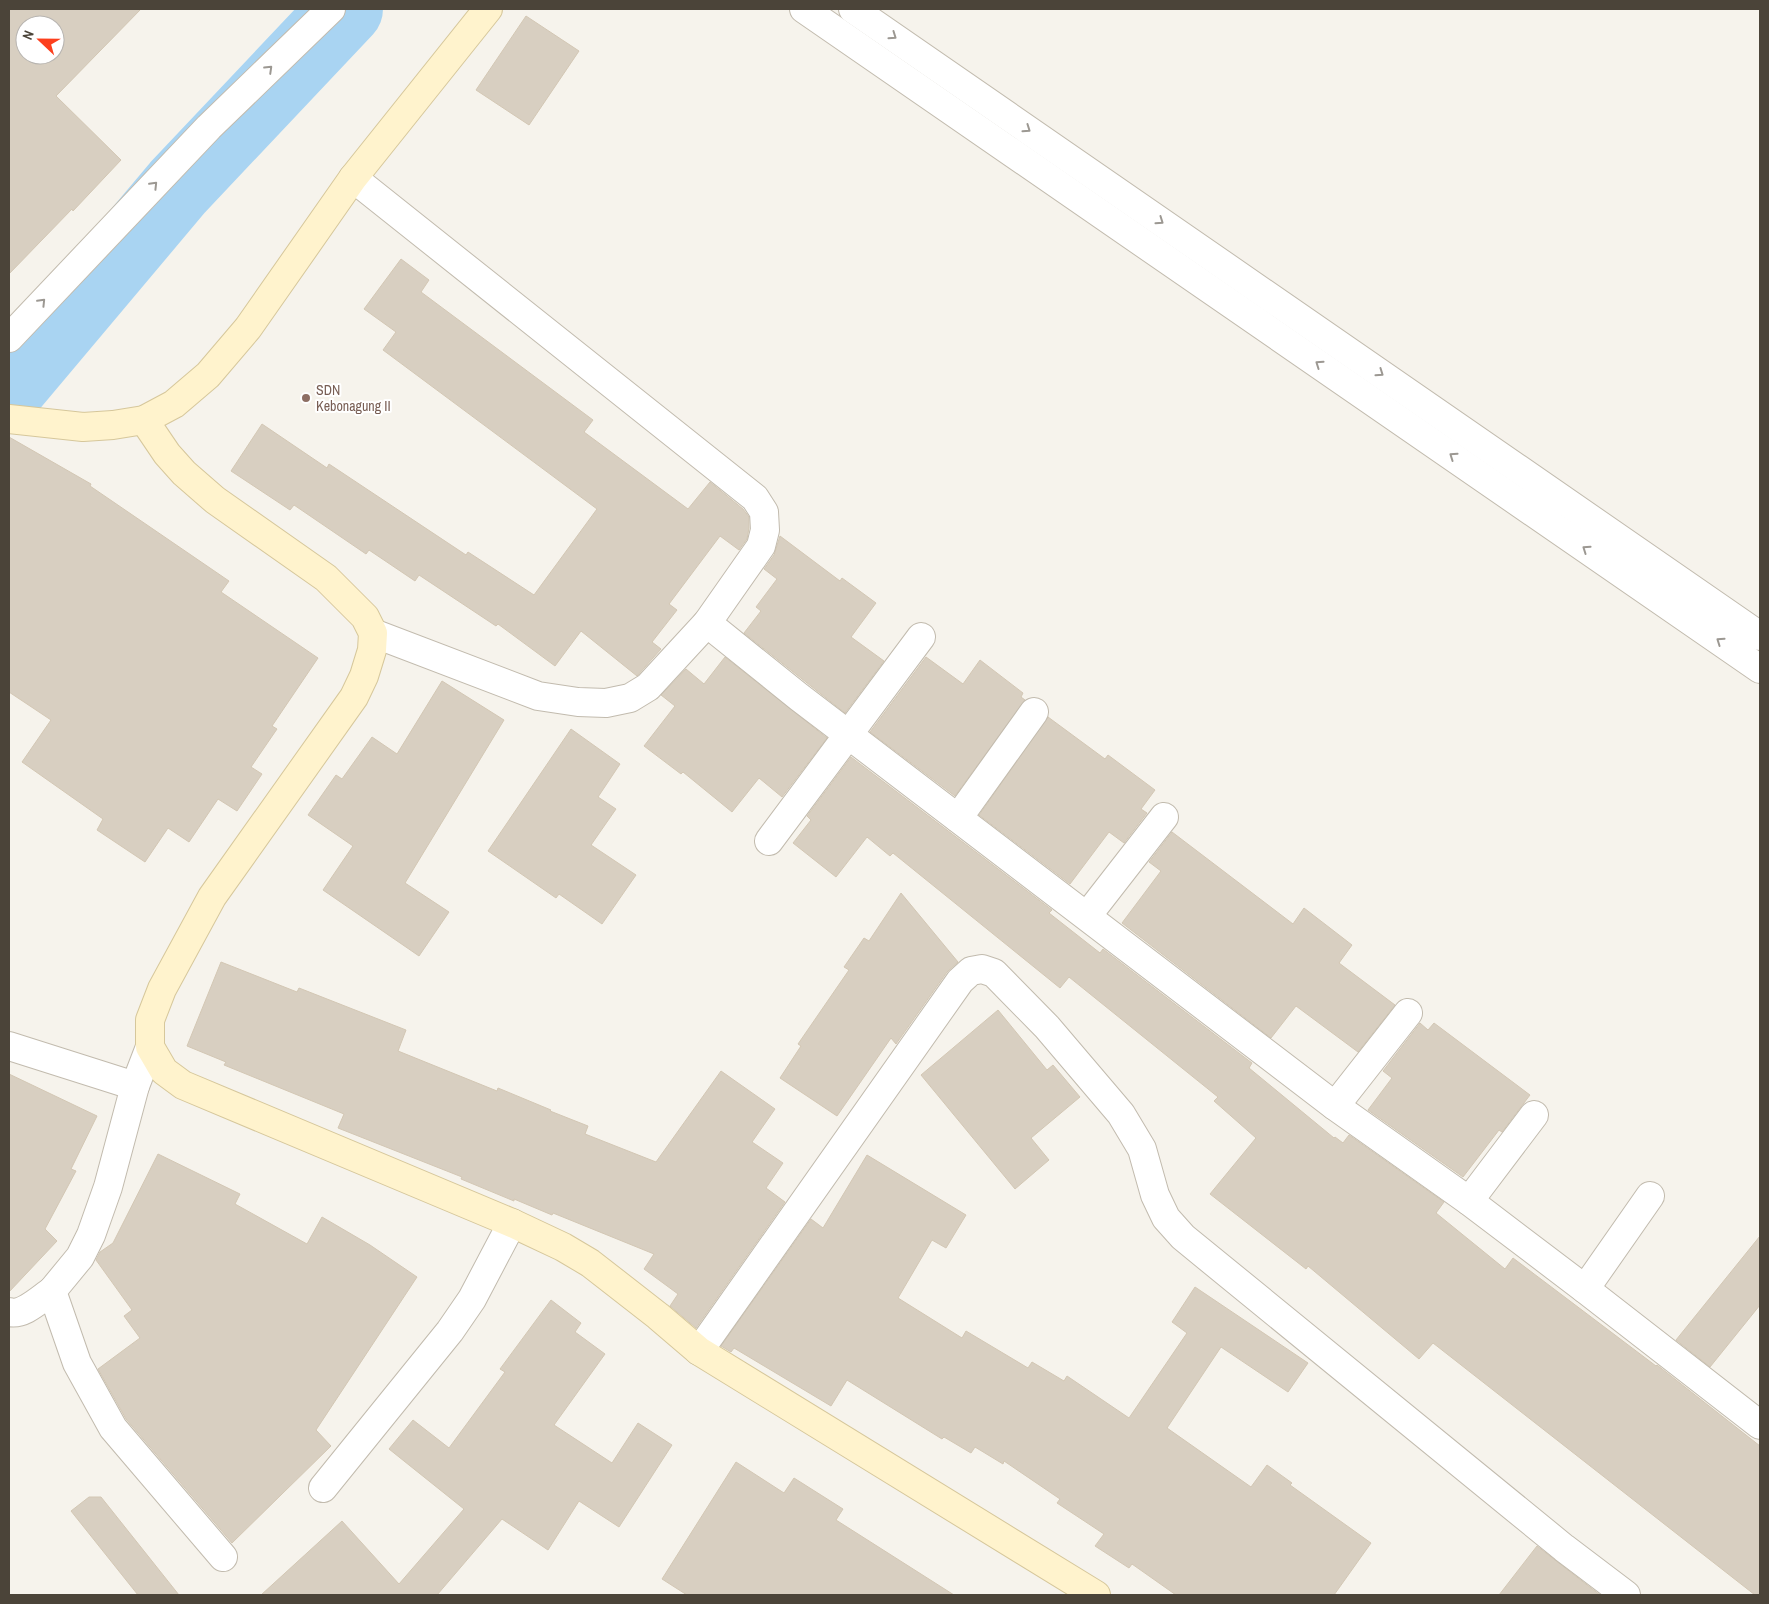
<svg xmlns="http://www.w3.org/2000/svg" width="1769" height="1604" viewBox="0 0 1769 1604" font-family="'Archivo Narrow',sans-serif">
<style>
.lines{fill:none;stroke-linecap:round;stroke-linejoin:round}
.river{stroke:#a9d4f2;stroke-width:74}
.building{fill:#d8cfc1;stroke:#d3c7b4;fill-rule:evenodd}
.street-casing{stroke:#c2bbae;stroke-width:30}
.secondary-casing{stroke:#d6c79b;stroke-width:30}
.street{stroke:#fff;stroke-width:28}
.secondary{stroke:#fff3cd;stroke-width:28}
.oneway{stroke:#9c9892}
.education-dot{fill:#8d6e63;stroke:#fff;stroke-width:2}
.labels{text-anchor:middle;stroke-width:4;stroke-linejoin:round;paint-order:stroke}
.education-label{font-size:14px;fill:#785e54;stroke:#fff;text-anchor:start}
</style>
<rect width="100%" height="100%" fill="#f6f3ec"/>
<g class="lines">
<path class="river" d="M9,388L178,187L346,9"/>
</g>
<g class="building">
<path d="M9,9H141L56,96L121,160L73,211L72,209L9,274ZM25,25H55V55H25Z"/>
<path d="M526,16L579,51L529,125L476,90Z"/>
<path d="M401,259L429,280L421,292L593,420L584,432L688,509L710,482L743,509L749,517V528L747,539L739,550L720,536L669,604L677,610L652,642L661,649L637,676L581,631L555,666L498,624L496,626L419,575L415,581L369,550L366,554L294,505L290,510L231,471L262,424L327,468L329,464L466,555L468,552L534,595L597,509L383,350L396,332L364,309Z"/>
<path d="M9,437L91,484L90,486L229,581L221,592L318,658L272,726L277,729L251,767L262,774L237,811L218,799L189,842L168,828L145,862L97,830L103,819L22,762L51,720L9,692Z"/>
<path d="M780,536L840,581L842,578L876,603L851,637L884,661L845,713L744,633L761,611L756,607L777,579L764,569L774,555Z"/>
<path d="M725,657L827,738L782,797L759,778L732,812L683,772L681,774L644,746L675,706L661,695L686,669L704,684Z"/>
<path d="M926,657L963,684L980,660L1023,693L1021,697L1025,700L955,796L870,732Z"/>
<path d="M442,681L504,720L405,883L449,912L419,956L323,890L353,846L308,815L336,775L342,779L372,737L397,754Z"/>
<path d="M1048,717L1105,759L1108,755L1155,790L1141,809L1147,813L1124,843L1109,832L1070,884L979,815Z"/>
<path d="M571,729L620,764L598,797L616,809L591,845L636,875L602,924L559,894L556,898L488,851Z"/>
<path d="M851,757L1052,910L1049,913L1100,953L1103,949L1252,1063L1249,1068L1334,1138L1335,1137L1343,1143L1349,1135L1444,1202L1436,1213L1505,1269L1513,1258L1656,1366L1657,1365L1760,1446V1595H1755L1433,1343L1419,1359L1308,1266L1306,1269L1210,1194L1256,1138L1214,1101L1218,1097L1069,977L1060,988L893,853L890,856L867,837L836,877L793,843L811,820L807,816Z"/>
<path d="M1172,832L1293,924L1304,908L1352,945L1339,963L1395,1005L1358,1052L1296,1006L1271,1038L1122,923L1161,871L1149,862Z"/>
<path d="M901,893L958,962L947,972L896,1044L891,1038L837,1116L780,1078L801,1046L798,1044L849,970L844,967L864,938L869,941Z"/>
<path d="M221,962L297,992L299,988L406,1030L398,1051L497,1091L498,1088L551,1110L550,1111L588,1126L585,1134L656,1162L721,1071L775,1109L752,1142L783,1163L766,1188L785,1202L696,1328L670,1306L678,1294L644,1269L654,1254L553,1213L552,1215L514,1199V1201L461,1179L462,1177L338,1128L344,1114L224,1065L226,1062L187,1046Z"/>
<path d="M998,1010L1047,1070L1053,1065L1080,1097L1031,1138L1049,1160L1015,1189L921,1075Z"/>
<path d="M1420,1023L1428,1030L1434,1023L1530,1095L1502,1132L1499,1130L1463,1177L1368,1110L1392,1078L1383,1071Z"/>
<path d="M9,1074L97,1116L71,1169L76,1171L45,1229L57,1241L9,1292Z"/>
<path d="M158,1154L240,1194L235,1204L307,1244L322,1217L370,1245L417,1277L316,1430L331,1446L232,1543L126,1419L98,1369L140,1338L124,1316L132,1310L96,1260L100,1252L113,1243Z"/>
<path d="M867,1155L966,1215L946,1248L932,1240L898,1298L962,1338L966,1331L1028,1368L1032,1362L1064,1381L1067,1376L1129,1418L1187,1333L1172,1322L1195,1287L1308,1363L1288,1392L1221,1347L1167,1428L1251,1487L1267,1465L1292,1483L1290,1485L1371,1543L1334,1595H1176L1132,1564L1129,1568L1095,1546L1104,1534L1057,1503L1060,1499L1004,1461L1003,1464L975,1447L971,1453L944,1437L942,1439L847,1380L831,1406L734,1348L731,1352L721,1346L811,1219L823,1228Z"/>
<path d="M1760,1236V1305L1710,1367L1676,1340Z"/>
<path d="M551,1300L581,1323L575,1332L605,1354L554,1425L612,1463L638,1423L672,1445L619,1527L579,1501L548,1550L502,1519L437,1595H261L342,1521L399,1584L464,1509L389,1449L413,1420L449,1448L505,1372L500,1369Z"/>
<path d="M736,1462L784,1493L794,1478L843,1509L836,1520L954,1595H687L662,1579Z"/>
<path d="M89,1497H101L179,1595H138L71,1511Z"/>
<path d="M1537,1546L1600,1595H1499Z"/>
</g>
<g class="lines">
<defs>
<g id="street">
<path d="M804,9L1760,669"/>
<path d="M853,9L1760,636"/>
<path d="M353,178L755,498L764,512L765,530L761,546L707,623L648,687L630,698L606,703L578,702L538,696L373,633"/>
<path d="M9,338L209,127L331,9"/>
<path d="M707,623L799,697L1335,1106L1469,1201L1585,1289L1760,1425"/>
<path d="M958,818L1034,712"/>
<path d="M769,841L921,637"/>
<path d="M1087,916L1164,817"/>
<path d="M9,1046L135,1086"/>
<path d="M150,1047L135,1086L108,1187L91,1235L80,1257L52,1291L77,1363L113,1428L223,1557"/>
<path d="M1335,1106L1408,1013"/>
<path d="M1469,1201L1534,1115"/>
<path d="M1585,1289L1650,1196"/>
<path d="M9,1312C23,1316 40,1299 52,1291"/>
<path d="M699,1351L960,981L971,971L982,969L994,973L1047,1027L1121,1114L1142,1149L1155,1195L1166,1218L1183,1237L1564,1548L1626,1595"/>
<path d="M323,1488L450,1331L472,1299L512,1223"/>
</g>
<g id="secondary">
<path d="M9,419L83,427L113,425L144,420L174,404L208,375L248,328L353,178L488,9"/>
<path d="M144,420L167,454L184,473L215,500L326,578L365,617L373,633L372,650L364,676L354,697L212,897L162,989L150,1020V1047L164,1071L183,1085L512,1223L563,1247L590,1263L658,1316L699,1351L1096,1595"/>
</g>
</defs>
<use href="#street" class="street-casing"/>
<use href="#secondary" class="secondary-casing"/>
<use href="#street" class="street"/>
<use href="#secondary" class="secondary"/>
</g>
<defs><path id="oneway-chevron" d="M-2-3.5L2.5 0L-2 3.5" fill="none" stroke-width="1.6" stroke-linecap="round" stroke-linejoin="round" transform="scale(1.25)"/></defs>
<g class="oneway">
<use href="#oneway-chevron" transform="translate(893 36) rotate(35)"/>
<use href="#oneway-chevron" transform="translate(269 69) rotate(-44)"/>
<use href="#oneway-chevron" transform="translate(1027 129) rotate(35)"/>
<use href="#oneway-chevron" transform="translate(154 185) rotate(-46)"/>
<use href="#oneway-chevron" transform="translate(1160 221) rotate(35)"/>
<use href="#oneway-chevron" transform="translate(42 302) rotate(-46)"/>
<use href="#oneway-chevron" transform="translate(1319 364) rotate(-145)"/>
<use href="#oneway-chevron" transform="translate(1380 373) rotate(35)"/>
<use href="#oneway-chevron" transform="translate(1453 456) rotate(-145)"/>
<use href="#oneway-chevron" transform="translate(1586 549) rotate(-145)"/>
<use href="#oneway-chevron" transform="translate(1720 641) rotate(-145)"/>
</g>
<circle class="education-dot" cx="306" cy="398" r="5"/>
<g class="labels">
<g class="education-label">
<text x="316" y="395">SDN<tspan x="316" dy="16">Kebonagung II</tspan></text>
</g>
</g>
<rect width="1769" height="1604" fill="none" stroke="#4b4439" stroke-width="20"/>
<g transform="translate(40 40) rotate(292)"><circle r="24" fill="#ffffff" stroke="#b7b4b0"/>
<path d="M0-4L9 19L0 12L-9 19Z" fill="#fc3f1d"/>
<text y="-8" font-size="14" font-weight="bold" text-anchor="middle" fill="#4b4439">N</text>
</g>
</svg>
